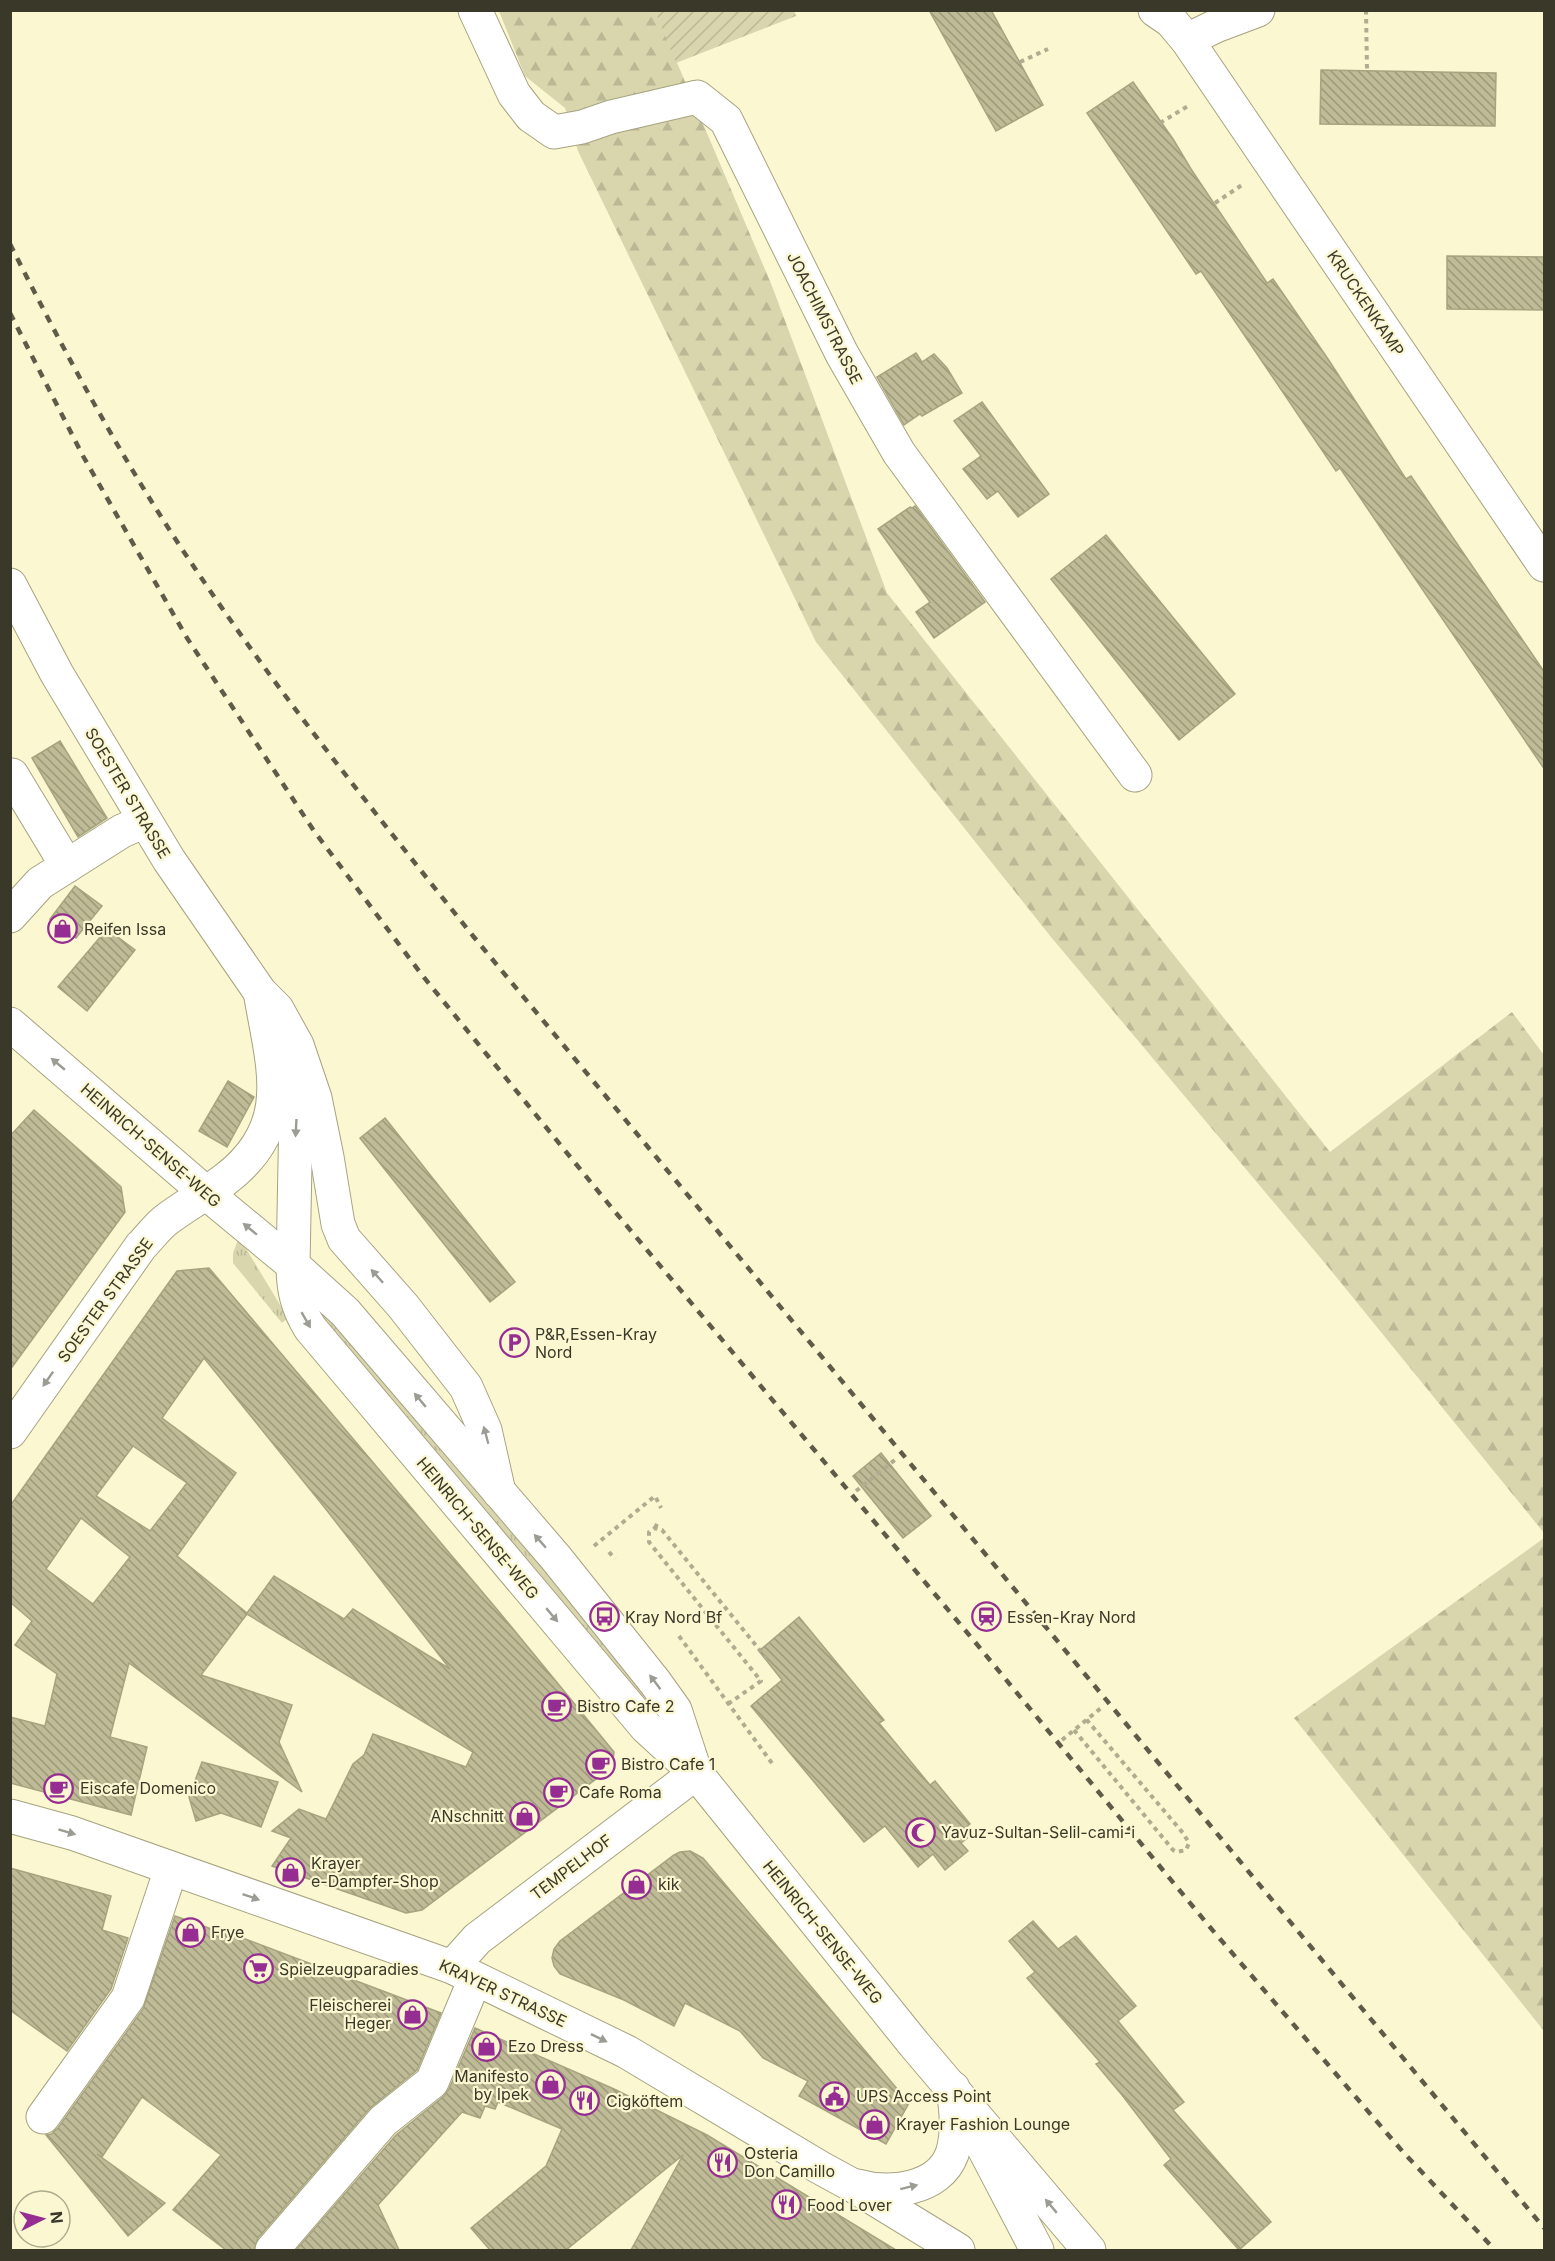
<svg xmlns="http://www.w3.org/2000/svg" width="1555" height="2261" viewBox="0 0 1555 2261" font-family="Inter,sans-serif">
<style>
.grass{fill:url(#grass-tufts)}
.forest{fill:url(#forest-firs)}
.garden{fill:url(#garden-furrows)}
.building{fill:url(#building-back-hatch);stroke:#a6a37f;stroke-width:1.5;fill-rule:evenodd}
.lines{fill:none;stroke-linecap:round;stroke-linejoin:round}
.minor-casing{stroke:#a6a380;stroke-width:35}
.major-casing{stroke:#a6a380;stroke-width:35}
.path{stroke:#afad90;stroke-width:4;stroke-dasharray:4.5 4.5;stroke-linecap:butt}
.minor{stroke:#fff;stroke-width:33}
.major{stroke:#fff;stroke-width:33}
.rail{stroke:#5e5c49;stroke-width:4.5;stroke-dasharray:8 8;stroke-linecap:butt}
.oneway{fill:#9c9c94}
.labels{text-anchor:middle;stroke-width:4.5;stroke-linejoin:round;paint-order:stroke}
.street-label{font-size:16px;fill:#3a3829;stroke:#faf7d1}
.poi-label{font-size:16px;fill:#3a3829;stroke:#faf7d1;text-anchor:start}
</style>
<defs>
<pattern id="grass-tufts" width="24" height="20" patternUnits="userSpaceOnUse" patternTransform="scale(1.5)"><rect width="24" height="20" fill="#d9d5ad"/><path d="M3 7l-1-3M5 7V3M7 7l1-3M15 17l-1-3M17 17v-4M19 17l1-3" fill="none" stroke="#bbb895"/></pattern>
<pattern id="forest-firs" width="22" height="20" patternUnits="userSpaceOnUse" patternTransform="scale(1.5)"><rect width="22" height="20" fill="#d9d5ad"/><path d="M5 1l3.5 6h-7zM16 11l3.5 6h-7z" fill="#bbb895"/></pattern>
<pattern id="garden-furrows" width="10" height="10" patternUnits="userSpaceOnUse" patternTransform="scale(1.5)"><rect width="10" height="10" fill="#d9d5ad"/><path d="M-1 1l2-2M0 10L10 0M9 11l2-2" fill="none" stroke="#bbb895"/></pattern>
<pattern id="building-back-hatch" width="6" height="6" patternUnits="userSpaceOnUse" patternTransform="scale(1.5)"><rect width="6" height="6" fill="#bebb96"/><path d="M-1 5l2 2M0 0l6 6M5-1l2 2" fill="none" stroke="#9b997a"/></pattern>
</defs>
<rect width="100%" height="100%" fill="#faf7d1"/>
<g class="grass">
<path d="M239,1237L288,1318L282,1323L233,1263V1253Z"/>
<path d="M315,1300L649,1691L642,1698L333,1332L315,1306Z"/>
</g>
<g class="forest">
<path d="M499,11H655L772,286L887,593L1330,1152L1512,1012L1544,1055V1533L1329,1268L1051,937L816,642L578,151L565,108L525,76Z"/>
<path d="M1544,1538V2031L1294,1718Z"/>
</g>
<path class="garden" d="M794,10L796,16L676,63L655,11Z"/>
<g class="building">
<path d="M929,10H991L1043,105L996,131Z"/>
<path d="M1321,70L1496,73L1495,126L1320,124Z"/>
<path d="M1133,82L1173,139L1191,169L1267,283L1273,279L1328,359L1406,479L1411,476L1545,673V770L1340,468L1336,471L1201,271L1196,274L1087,113Z"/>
<path d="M1447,256L1545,257V310L1447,309Z"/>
<path d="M916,353L922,362L934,354L947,368L962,393L922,416L920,414L904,425L877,377Z"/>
<path d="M982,402L1049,494L1018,517L998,491L987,499L963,469L981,456L954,421Z"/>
<path d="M915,506L985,602L934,638L916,612L930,602L878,529L910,507L912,508Z"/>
<path d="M1106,535L1235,694L1179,740L1051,579Z"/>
<path d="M60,741L107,818L78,837L32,758Z"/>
<path d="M75,886L102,906L76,938L50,919Z"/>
<path d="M107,929L135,950L87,1011L58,987Z"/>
<path d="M228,1081L254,1097L227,1147L199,1131Z"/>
<path d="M34,1110L121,1187L125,1212L10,1370V1136Z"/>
<path d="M385,1118L515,1282L490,1302L360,1138Z"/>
<path d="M209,1268L500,1613L614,1752L612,1767L422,1910L406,1913L272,1866L291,1838L272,1831L299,1809L326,1819L353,1764L364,1755L373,1734L466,1767L473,1752L247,1614L201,1675L292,1705L279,1742L302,1792L129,1663L110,1737L147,1747L131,1815L10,1783V1717L45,1726L57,1674L15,1645L32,1621L10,1602V1506L177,1271ZM204,1358L325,1508L450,1669L353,1609L344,1619L274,1576L247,1613L177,1556L236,1473L162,1418ZM133,1446L187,1483L150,1531L96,1496ZM81,1518L130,1557L93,1604L46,1569Z"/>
<path d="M881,1453L931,1516L903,1538L853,1476Z"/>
<path d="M799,1617L884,1720L879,1723L930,1785L935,1781L970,1824L963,1830L969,1837L961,1843L968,1851L945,1870L933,1854L918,1867L885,1826L864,1842L751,1706L782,1680L759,1651Z"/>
<path d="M202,1762L278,1782L261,1827L221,1813L196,1821L189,1797Z"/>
<path d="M690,1851L703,1858L909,2103L886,2144L799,2096L808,2081L763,2058L740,2031L685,2003L674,2026L624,2000L560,1974L554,1966L552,1958L554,1949L560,1941L674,1855L680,1852Z"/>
<path d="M10,1868L111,1896L102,1930L128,1938L111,1989L67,2051L10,2010Z"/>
<path d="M175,1916L231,1936L232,1934L441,2013L417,2070L369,2109L258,2238L254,2250H226L173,2210L221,2155L142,2097L102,2157L97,2154L165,2203L128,2236L46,2135L51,2134L58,2128L143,2009Z"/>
<path d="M1033,1921L1058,1949L1076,1936L1136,2006L1118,2021L1184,2102L1173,2110L1271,2222L1239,2250L1164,2165L1171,2159L1122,2095L1096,2064L1100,2062L1027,1978L1035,1972L1009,1941Z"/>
<path d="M475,2028L614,2089L707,2135L896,2250H631L683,2155L566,2250H490L471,2228L546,2166L562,2129L498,2102L495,2109L485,2106L480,2118L462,2112L378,2205L399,2250H296L396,2135L444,2096L449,2089Z"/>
</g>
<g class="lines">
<defs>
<g id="minor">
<path d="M475,10L514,94L531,116L554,132L582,127L611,117L697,97L726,120L842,354L899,453L1135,775"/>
<path d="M1155,10L1171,21L1187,40L1544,565"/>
<path d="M1187,40L1218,25L1258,10"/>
<path d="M10,585L57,674L169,860L260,992L277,1009L297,1045L315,1098L327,1157L338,1224L344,1239L403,1306L466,1387L485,1430L499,1492"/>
<path d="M12,775L67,866"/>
<path d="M10,916L40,883L122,831L145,821"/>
<path d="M292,1078L296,1112L293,1265"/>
<path d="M10,1432L141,1246C149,1238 157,1227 166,1220C186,1205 208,1193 227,1178C294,1126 273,1068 261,997"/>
<path d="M452,1967L477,1939L696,1773"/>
<path d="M43,2117L128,1998L171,1869"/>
<path d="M272,2250L383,2121L432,2082L475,1979"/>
</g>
<g id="major">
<path d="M10,1024L206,1193L293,1265L345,1312L556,1558L655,1682L675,1710L695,1771"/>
<path d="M293,1265C293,1289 297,1307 310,1328L646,1727L696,1773L914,2044L1089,2250"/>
<path d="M10,1816L72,1833L452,1967L627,2052L819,2167L852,2185L958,2250"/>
<path d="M981,2143L1037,2250"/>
<path d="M858,2186C889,2195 939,2190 952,2154C959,2133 956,2109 953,2088"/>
</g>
</defs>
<use href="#minor" class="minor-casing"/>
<use href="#major" class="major-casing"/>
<g class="path">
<path d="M1366,10L1367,70"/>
<path d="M1020,62L1048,49"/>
<path d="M1160,123L1188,106"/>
<path d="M1215,203L1242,185"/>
<path d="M856,1491L896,1459"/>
<path d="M655,1528L658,1522"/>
<path d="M594,1546L655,1496L661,1508"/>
<path d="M609,1552L615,1559"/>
<path d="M679,1636L774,1766"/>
<path d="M728,1704L761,1681L649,1542V1532L655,1528L662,1530L767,1659"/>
<path d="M1074,1730L1173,1850L1177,1852L1186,1850L1189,1843L1183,1833L1086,1719"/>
<path d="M1062,1740L1101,1708"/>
</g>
<use href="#minor" class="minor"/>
<use href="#major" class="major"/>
<g class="rail">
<path d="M10,244C65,353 123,462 192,564C278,693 376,814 473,936L1544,2228"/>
<path d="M10,313L83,456L187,638L314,831L422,975L611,1207L975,1642L1209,1926L1403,2152L1495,2250"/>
</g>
</g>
<defs><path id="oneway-solid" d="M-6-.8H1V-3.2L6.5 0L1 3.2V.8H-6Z" transform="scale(1.5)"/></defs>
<g class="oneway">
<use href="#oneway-solid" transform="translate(58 1064) rotate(-140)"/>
<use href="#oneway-solid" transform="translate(296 1128) rotate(93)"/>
<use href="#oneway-solid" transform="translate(250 1229) rotate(-141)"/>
<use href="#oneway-solid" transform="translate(377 1276) rotate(-132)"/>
<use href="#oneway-solid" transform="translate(306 1320) rotate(60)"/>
<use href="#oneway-solid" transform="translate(48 1379) rotate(125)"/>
<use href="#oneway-solid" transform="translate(420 1400) rotate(-130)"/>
<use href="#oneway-solid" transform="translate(486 1435) rotate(-105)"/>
<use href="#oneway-solid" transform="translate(540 1541) rotate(-131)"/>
<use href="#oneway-solid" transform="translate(552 1615) rotate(50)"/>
<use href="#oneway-solid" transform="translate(655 1682) rotate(-127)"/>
<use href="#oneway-solid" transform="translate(67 1832) rotate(17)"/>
<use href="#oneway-solid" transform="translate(251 1897) rotate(19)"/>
<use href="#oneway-solid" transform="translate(599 2038) rotate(26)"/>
<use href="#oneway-solid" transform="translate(909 2187) rotate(-14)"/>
<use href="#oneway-solid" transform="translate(1051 2206) rotate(-130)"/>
</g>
<defs>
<symbol id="shop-ring" viewBox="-11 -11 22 22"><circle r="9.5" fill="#faf7d1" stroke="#952d92" stroke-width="1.5"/><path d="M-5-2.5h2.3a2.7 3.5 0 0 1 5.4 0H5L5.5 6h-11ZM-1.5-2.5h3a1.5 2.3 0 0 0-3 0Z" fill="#952d92"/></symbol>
<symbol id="parking-ring" viewBox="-11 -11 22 22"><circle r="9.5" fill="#faf7d1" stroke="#952d92" stroke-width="1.5"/><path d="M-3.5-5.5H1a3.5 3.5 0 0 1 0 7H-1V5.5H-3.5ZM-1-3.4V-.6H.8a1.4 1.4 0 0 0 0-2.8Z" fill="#952d92"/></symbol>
<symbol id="bus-ring" viewBox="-11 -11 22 22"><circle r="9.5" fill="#faf7d1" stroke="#952d92" stroke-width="1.5"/><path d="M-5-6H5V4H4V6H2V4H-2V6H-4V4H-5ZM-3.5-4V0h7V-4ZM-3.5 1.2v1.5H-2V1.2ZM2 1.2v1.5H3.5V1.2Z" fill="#952d92"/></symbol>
<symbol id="station-ring" viewBox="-11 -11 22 22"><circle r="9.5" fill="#faf7d1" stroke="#952d92" stroke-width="1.5"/><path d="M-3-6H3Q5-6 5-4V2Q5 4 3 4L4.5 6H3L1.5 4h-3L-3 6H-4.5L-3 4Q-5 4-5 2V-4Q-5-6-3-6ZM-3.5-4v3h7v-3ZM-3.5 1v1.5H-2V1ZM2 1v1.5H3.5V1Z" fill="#952d92"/></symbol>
<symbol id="cafe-ring" viewBox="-11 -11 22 22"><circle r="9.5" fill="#faf7d1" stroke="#952d92" stroke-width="1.5"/><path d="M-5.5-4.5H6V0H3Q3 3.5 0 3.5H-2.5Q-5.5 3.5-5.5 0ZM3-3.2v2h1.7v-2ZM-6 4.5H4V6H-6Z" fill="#952d92"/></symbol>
<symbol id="mosque-ring" viewBox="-11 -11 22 22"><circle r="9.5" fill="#faf7d1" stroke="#952d92" stroke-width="1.5"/><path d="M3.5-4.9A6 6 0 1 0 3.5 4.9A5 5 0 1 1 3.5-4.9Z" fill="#952d92"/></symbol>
<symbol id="supermarket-ring" viewBox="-11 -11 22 22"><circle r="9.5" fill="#faf7d1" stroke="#952d92" stroke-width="1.5"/><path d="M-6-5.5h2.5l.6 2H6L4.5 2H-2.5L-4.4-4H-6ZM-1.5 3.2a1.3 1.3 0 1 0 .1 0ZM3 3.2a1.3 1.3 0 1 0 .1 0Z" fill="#952d92"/></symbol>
<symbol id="civic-ring" viewBox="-11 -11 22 22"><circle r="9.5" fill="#faf7d1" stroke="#952d92" stroke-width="1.5"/><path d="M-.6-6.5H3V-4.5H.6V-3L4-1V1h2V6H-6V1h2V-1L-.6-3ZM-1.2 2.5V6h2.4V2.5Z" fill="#952d92"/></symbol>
<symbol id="restaurant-ring" viewBox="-11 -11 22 22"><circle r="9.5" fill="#faf7d1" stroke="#952d92" stroke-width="1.5"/><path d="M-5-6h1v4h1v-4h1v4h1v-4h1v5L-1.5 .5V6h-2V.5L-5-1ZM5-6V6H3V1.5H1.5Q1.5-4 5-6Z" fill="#952d92"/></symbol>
</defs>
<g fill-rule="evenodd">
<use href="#shop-ring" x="46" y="912" width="33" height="33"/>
<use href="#parking-ring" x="498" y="1326" width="33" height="33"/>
<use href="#bus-ring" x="588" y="1600" width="33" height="33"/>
<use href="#station-ring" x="970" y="1600" width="33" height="33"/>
<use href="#cafe-ring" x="540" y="1690" width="33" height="33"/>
<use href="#cafe-ring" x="584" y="1748" width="33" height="33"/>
<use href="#cafe-ring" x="42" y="1772" width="33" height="33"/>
<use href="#cafe-ring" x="542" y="1776" width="33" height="33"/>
<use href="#shop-ring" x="508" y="1800" width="33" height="33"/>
<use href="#mosque-ring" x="904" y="1816" width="33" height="33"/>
<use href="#shop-ring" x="274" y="1856" width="33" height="33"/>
<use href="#shop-ring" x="620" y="1868" width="33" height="33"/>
<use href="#shop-ring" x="174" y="1916" width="33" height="33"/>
<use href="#supermarket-ring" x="242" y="1952" width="33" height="33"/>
<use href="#shop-ring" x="396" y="1998" width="33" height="33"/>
<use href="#shop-ring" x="470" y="2030" width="33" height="33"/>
<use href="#shop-ring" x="534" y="2068" width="33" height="33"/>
<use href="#civic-ring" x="818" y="2080" width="33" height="33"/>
<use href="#restaurant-ring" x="568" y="2084" width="33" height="33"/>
<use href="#shop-ring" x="858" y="2108" width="33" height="33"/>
<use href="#restaurant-ring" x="706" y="2146" width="33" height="33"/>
<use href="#restaurant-ring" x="770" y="2188" width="33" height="33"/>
</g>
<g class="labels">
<g class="street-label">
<text transform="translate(1366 303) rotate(56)" y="6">KRUCKENKAMP</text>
<text transform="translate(825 318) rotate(63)" y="6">JOACHIMSTRASSE</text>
<text transform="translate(128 793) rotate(59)" y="6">SOESTER STRASSE</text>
<text transform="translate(151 1145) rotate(41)" y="6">HEINRICH-SENSE-WEG</text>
<text transform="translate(105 1300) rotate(-54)" y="6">SOESTER STRASSE</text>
<text transform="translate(478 1528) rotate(50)" y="6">HEINRICH-SENSE-WEG</text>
<text transform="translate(571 1867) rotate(-37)" y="6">TEMPELHOF</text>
<text transform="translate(823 1932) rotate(51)" y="6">HEINRICH-SENSE-WEG</text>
<text transform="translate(503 1993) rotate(25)" y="6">KRAYER STRASSE</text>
</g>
<g class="poi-label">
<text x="84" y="935">Reifen Issa</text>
<text x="535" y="1340">P&amp;R,Essen-Kray<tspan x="535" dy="18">Nord</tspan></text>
<text x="625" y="1623">Kray Nord Bf</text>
<text x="1007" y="1623">Essen-Kray Nord</text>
<text x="577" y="1712">Bistro Cafe 2</text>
<text x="621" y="1770">Bistro Cafe 1</text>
<text x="80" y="1794">Eiscafe Domenico</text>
<text x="579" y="1798">Cafe Roma</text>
<text x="504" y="1822" text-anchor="end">ANschnitt</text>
<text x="941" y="1838">Yavuz-Sultan-Selil-cami-i</text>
<text x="311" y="1869">Krayer<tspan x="311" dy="18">e-Dampfer-Shop</tspan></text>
<text x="658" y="1890">kik</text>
<text x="211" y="1938">Frye</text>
<text x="279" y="1975">Spielzeugparadies</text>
<text x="391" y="2011" text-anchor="end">Fleischerei<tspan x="391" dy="18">Heger</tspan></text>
<text x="508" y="2052">Ezo Dress</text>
<text x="529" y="2082" text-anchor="end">Manifesto<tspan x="529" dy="18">by Ipek</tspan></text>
<text x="856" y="2102">UPS Access Point</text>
<text x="606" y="2107">Cigköftem</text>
<text x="896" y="2130">Krayer Fashion Lounge</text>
<text x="744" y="2159">Osteria<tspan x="744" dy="18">Don Camillo</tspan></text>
<text x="807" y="2211">Food Lover</text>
</g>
</g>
<rect width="1555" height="2261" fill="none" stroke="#3a3829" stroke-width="24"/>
<g transform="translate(42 2219) rotate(84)"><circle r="28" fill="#faf7d1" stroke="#adab8e" stroke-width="1.5"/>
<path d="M0-4.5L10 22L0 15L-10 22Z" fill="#952d92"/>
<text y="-9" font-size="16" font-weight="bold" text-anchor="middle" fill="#3a3829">N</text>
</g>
</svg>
